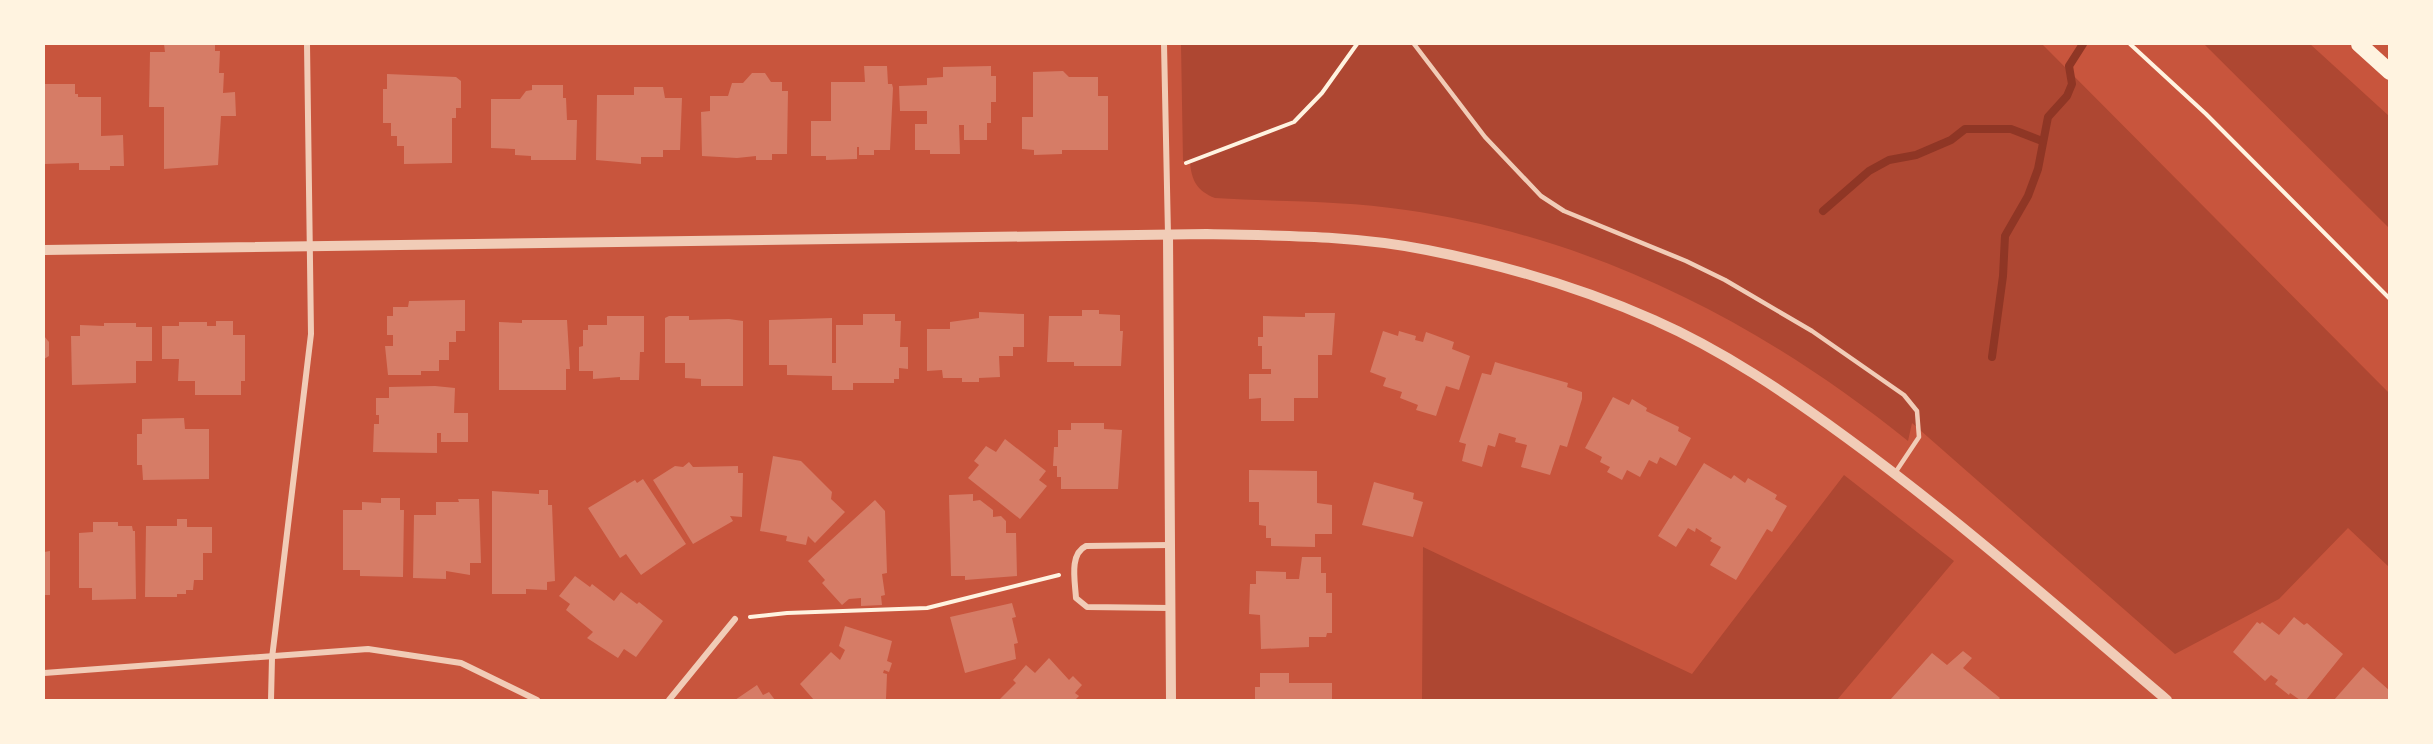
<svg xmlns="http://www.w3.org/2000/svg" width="2433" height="744" viewBox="0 0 2433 744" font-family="'Sofia Sans Condensed',sans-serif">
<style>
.green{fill:#ae4732}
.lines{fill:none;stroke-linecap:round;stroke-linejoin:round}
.stream{stroke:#8f3625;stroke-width:8}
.building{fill:#d67c66}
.path{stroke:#fff3e0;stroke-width:4}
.service{stroke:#f1ccb7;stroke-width:4.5}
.minor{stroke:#f1ccb7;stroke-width:6}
.tertiary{stroke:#f1ccb7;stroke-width:10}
.trunk{stroke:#fff3e0;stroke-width:16}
</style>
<rect width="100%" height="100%" fill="#c8553d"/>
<g class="green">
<path d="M1181,44H2042L2389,393V567L2348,528L2279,599L2175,654L1912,423L1908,441C1762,323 1593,237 1406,210C1342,200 1279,202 1215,198C1197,191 1191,180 1190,161H1183Z"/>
<path d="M2204,44H2310L2389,116V228Z"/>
<path d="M1844,475L1954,561L1837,700H1422L1423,547L1692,674Z"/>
</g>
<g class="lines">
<g class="stream">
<path d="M1823,211L1869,171L1889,160L1916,155L1951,140L1965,129H2011L2042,141"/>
<path d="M1992,357L2003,276L2005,236L2028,196L2038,169L2048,117L2067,96L2072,84L2069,66L2083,44"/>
</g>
</g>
<g class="building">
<path d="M164,44H215V51H220L219,73H224L223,93L235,92L236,116H221L218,165L164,169V107H149L150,52H165Z"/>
<path d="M864,66H887L888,84H892L893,88L890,150H874V155H859V147H857V159L826,160V156H811V121H831V82H865Z"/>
<path d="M991,66V76H996V102H991V123H987V140H964V125H959L960,154H930V150H915V124H927V111H900L899,86L927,85V78L943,77V67Z"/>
<path d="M1063,71L1069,77H1098V96H1108V150H1062V154L1034,155V150L1022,149V117H1033V72Z"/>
<path d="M752,73H765L771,82H782V91H788L787,154H772V160H756V156L737,158L702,156L701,112L710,111V96H728L732,83H743Z"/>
<path d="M387,74L456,77L461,81V108H456V118H452V163L404,164V146H397V136H391V123H383V89H387Z"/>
<path d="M44,84H75V94H78V97H101V136L123,135L124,166H110V170H79V163L44,164Z"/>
<path d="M532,85H563V98H566L567,120H577L576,160H531V156L515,155V149L491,148V99H520L526,91L532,90Z"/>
<path d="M634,87H663L665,98H682L680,150H663V157H641V164L596,160L597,95H634Z"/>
<path d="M465,300V331H456V342H449V360H439V371H421V375H388L385,346H393V335H387V316H393V307H408L409,301Z"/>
<path d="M1082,310H1099V314L1120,315V331H1123L1121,366H1074V362H1047L1049,316H1082Z"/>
<path d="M979,312L1024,314V347H1013V356H999L1000,377L979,378V382H962V378H943L942,370L927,371V329H950V322L979,318Z"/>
<path d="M1305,313H1335L1332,355H1318V398H1294V421H1261V398L1249,399V374H1271V369H1262V346H1258V337H1263V316L1305,317Z"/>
<path d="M863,314H895V321H901L900,347H908V369L899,368V379H894V383H853V390H832V376L787,375V365H769V320L832,318V363H836V325H863Z"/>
<path d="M607,316H644V352H640L639,380H620V377L593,379V371H579V347L583,346V330H588V325H607Z"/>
<path d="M669,316H689V320L729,319L743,321V386H701V379L685,378V363H665V318Z"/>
<path d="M522,320H567L570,369H566V390H499V322L522,323Z"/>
<path d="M216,321H233V335H245V381H241V395H195V381H178L179,359H162V326H179V322H207V326H216Z"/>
<path d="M104,323H136V327H152V361H136V383L72,385L71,336H80V325L104,326Z"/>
<path d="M1383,331L1398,336L1399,331L1416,336L1415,340L1423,342L1426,332L1454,342L1452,349L1470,356L1459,390L1446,386L1436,416L1416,410L1418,405L1400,398L1402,392L1383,386L1386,378L1370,372Z"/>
<path d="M44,336L49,342V356L44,359Z"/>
<path d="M1495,362L1568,383L1567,387L1582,392V399L1567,447L1560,445L1550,475L1521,467L1527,445L1515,442L1516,438L1499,433L1495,447L1488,445L1482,467L1462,461L1466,444L1459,442L1482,373L1491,375Z"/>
<path d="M435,386L455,388L454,413H468V442H441V433H437V453L373,452L374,424H379V415H376V398H389V387Z"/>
<path d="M1613,397L1629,405L1632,399L1647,408L1646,411L1679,427L1678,431L1691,438L1676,466L1660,457L1657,464L1649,460L1640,477L1627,470L1622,480L1607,472L1610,467L1600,462L1602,457L1585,448Z"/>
<path d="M184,418L185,429H209V479L143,480L142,465H137V434H142V419Z"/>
<path d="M1071,423H1104V429L1122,430L1118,489H1061V477H1057V466H1053L1054,447H1058V430H1071Z"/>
<path d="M1005,439L1046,471L1039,480L1047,486L1020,519L968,478L979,465L974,461L986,446L996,452Z"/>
<path d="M773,456L801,461L832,492L831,499L845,512L815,543L808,536L806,545L786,541L787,536L760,531Z"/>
<path d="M689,462L693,467L738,466V473H743L742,517L730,516L733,521L693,544L653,480L675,466L683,467Z"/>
<path d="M1704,463L1731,479L1734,475L1745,483L1748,478L1777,495L1775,499L1787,506L1772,532L1767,529L1736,580L1710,565L1721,547L1710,541L1712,538L1696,528L1695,532L1688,528L1676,547L1658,536Z"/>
<path d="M1249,470L1317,471V503L1332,505V534H1315V547L1271,546V538H1266V526L1259,525V502H1249Z"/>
<path d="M643,479L686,544L641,575L626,554L620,558L588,508L635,480L637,483Z"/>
<path d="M1374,482L1414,493L1413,499L1423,502L1413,537L1362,525Z"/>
<path d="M539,490H548V505H552L555,581L547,582V590L526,589V594H492V491L539,494Z"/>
<path d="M973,494V501L980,500L993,510V517L1001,516L1006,521V533H1016L1017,576L965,580V576H951L949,495Z"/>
<path d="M381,498H400V510H404L403,577L360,576V570H343V510H362V502L381,503Z"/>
<path d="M458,499H479L481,563H470V575L446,571V579L413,578L414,515H436V502H459Z"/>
<path d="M875,500L885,511L887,573L882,574L885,595L881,596L882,605L861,606V598L849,599L842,605L822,583L825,580L808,561Z"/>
<path d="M177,519H187V527H212V553H203V580H194L193,590H186V594H177V597H145L146,526H177Z"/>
<path d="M93,522H118V526H132L133,531H135L136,599L92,600V588H79V533L93,532Z"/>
<path d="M50,551V595H44V552Z"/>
<path d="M1302,557H1321V573H1326V593H1332V633H1327L1326,637H1309V647L1261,649L1260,615L1249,614L1250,584H1256V571L1286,572V579H1299Z"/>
<path d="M575,576L590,587L592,584L614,601L621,592L637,604L639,602L663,621L636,657L624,649L618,658L587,638L593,632L566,610L570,604L559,596Z"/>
<path d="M1012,603L1016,617L1012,618L1018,643L1014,644L1016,659L965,673L950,617Z"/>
<path d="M2294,617L2304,625L2307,623L2343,654L2306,700H2300L2290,693L2289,695L2275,684L2278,680L2271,675L2265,681L2233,652L2257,622L2260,624L2262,622L2279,635Z"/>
<path d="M845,626L892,641L887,661L892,663L889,672L884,670L883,673L887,674L886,699L814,700L800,684L831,652L840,660L845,650L839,646Z"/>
<path d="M1963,651L1972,658L1963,668L2000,698L1998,700H1890L1932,653L1947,665Z"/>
<path d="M1049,658L1069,680L1073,676L1082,685L1075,693L1079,696L1075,700H999L1016,683L1013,680L1026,665L1035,673Z"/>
<path d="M2363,667L2390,691V700H2334Z"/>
<path d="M1260,673H1289V683H1332V700H1255V687H1260Z"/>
<path d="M757,685L763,695L769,692L775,700H735Z"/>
</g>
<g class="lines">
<g class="path">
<path d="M2130,44L2206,114L2390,299"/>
<path d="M1186,163L1294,122L1322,93L1357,44"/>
<path d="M750,617L787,613L927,608L1059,575"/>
</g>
<path class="service" d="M1414,44L1485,137L1541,196L1564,211L1686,261L1725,280L1812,331L1904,395L1917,411L1919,437L1895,473"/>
<g class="minor">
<path d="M1164,44L1168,235"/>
<path d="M1170,545L1086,546C1069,554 1075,581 1076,598L1087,607L1170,608"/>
<path d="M44,673L368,649L461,663L537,700"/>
<path d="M271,700L272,658L311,334L307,44"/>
<path d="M669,700L735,619"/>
</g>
<g class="tertiary">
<path d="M1168,235L1171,700"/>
<path d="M44,250L1207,234C1280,236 1355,235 1427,250C1504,265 1582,288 1654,320C1722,350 1786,393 1847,438C1958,519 2062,611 2167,700"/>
</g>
<path class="trunk" d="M2359,44L2390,72"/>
</g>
<rect width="2433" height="744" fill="none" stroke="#fff3e0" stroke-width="90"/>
</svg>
